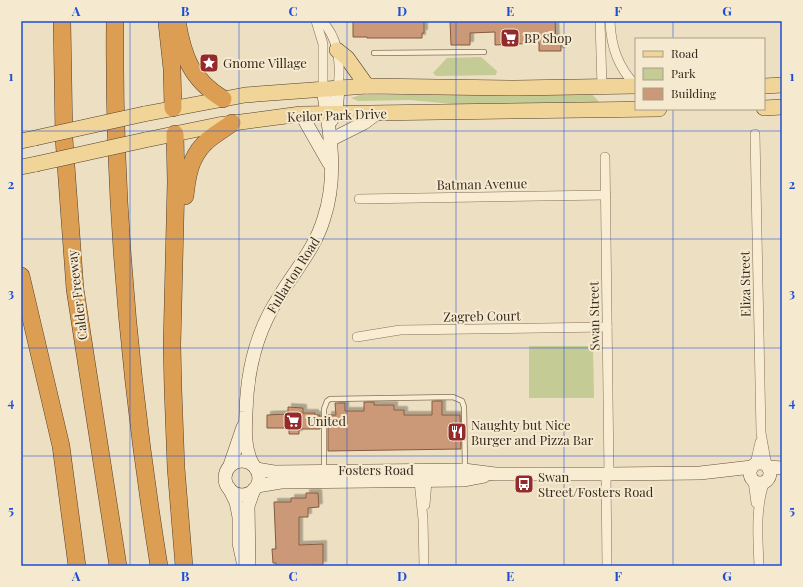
<svg xmlns="http://www.w3.org/2000/svg" width="803" height="587" viewBox="0 0 803 587" font-family="'Playfair Display',serif">
<style>
.green{fill:#c5cb95}
.building{fill:#cb9977;stroke:#855a3f;filter:url(#shadow)}
.lines{fill:none;stroke-linecap:round;stroke-linejoin:round}
.lane-casing{stroke:#867059;stroke-width:6}
.street-casing{stroke:#867059;stroke-width:10}
.secondary-casing{stroke:#68513c;stroke-width:14}
.primary-casing{stroke:#533f2d;stroke-width:16}
.highway-casing{stroke:#533f2d;stroke-width:18}
.lane{stroke:#f8edd3;stroke-width:4.5}
.street{stroke:#f8edd3;stroke-width:9}
.secondary{stroke:#f8edd3;stroke-width:13}
.primary{stroke:#f0d498;stroke-width:15}
.highway{stroke:#dc9e52;stroke-width:17}
.primary-bridge-casing{stroke:#533f2d;stroke-width:16;stroke-linecap:butt}
.primary-bridge{stroke:#f0d498;stroke-width:15}
.grid{fill:none;stroke:#1d4ed8;stroke-width:1;stroke-opacity:0.55}
.labels{text-anchor:middle;stroke-width:4;stroke-linejoin:round;paint-order:stroke}
.poi-label{font-size:13px;fill:#36291d;stroke:#f5ead0;text-anchor:start}
.street-label{font-size:13px;fill:#36291d;stroke:#f5ead0}
.neatline{fill:none;stroke:#1d4ed8;stroke-width:1.5}
.grid-label{font-size:13px;text-anchor:middle;font-weight:bold;fill:#1d4ed8}
</style>
<defs>
<filter id="shadow"><feDropShadow dx="3.5" dy="-3.5" stdDeviation="0" flood-color="#0004"/></filter>
</defs>
<rect width="100%" height="100%" fill="#eddfc1"/>
<g class="green">
<path d="M481,57L497,71L496,75L436,76L433,73L447,58Z"/>
<path d="M591,93L599,102L463,105L410,100L358,101L351,98L360,95Z"/>
<path d="M529,346H593L594,398H529Z"/>
</g>
<g class="building">
<path d="M353,21H424V33H422V38H367V37H353Z"/>
<path d="M450,21H555L556,40H561V51H539V43L495,45V32L470,33V45H451Z"/>
<path d="M432,401H442V415H460L461,449L328,451V415H336L335,403H345V411H364V402H374V405H394V410H404V415H432Z"/>
<path d="M288,407L303,408V413H315V415H320V429H299V434H289V428H267V415L288,414Z"/>
<path d="M306,493H318L319,507L308,508V517H299V545L323,544V565L276,566V563H273L272,549H276L274,502H291V498H306Z"/>
</g>
<g class="lines">
<defs>
<g id="lane">
<path d="M374,53L484,52"/>
<path d="M324,470V409L327,401L330,399L453,397L462,401L464,407L465,469"/>
</g>
<g id="street">
<path d="M316,21L323,44V89"/>
<path d="M322,21C339,39 341,65 338,88"/>
<path d="M600,21L602,86"/>
<path d="M610,21C611,47 618,67 636,86"/>
<path d="M755,134L761,433L767,466"/>
<path d="M605,157L609,474"/>
<path d="M359,199L606,195"/>
<path d="M357,337L400,330L607,327"/>
<path d="M755,464L760,442"/>
<path d="M606,474L607,566"/>
<path d="M424,475L427,481L425,505"/>
<path d="M420,476L419,481L423,519L424,566"/>
<path d="M753,481L756,503"/>
<path d="M759,566C758,538 755,508 765,481"/>
</g>
<g id="secondary">
<path d="M301,114L329,163"/>
<path d="M331,121L336,113L338,88"/>
<path d="M330,140L364,123L376,114"/>
<circle cx="242" cy="478" r="17"/>
<circle cx="760" cy="473" r="10"/>
<path d="M230,465L243,427"/>
<path d="M253,465C244,449 245,430 246,412C247,371 256,332 279,297C295,270 315,249 324,218C338,176 330,132 323,89"/>
<path d="M768,467L782,468"/>
<path d="M256,469L274,472L464,470L495,474H609L700,473L752,467"/>
<path d="M257,486L281,482L463,480L484,476"/>
<path d="M229,488L236,502L239,517V543L244,566"/>
<path d="M249,566L248,506L254,489"/>
</g>
<g id="primary">
<path d="M337,50L347,58L367,86"/>
<path d="M764,86L782,85"/>
<path d="M764,108L782,107"/>
<path d="M144,114L245,95L367,86L516,88L636,86"/>
<path d="M145,140L218,125L301,114L659,109"/>
<path d="M21,141L35,138"/>
<path d="M21,167L36,164"/>
</g>
<g id="highway">
<path d="M62,21L64,138L75,289L118,566"/>
<path d="M115,21C113,203 130,386 159,566"/>
<path d="M177,21C183,57 191,79 223,99"/>
<path d="M167,23L172,69L173,108"/>
<path d="M175,134L176,182L172,345L173,389L176,468L184,566"/>
<path d="M185,196C187,177 190,158 204,144C211,136 223,130 232,123"/>
<path d="M21,276L61,446L77,566"/>
</g>
</defs>
<use href="#lane" class="lane-casing"/>
<use href="#street" class="street-casing"/>
<use href="#secondary" class="secondary-casing"/>
<use href="#primary" class="primary-casing"/>
<use href="#highway" class="highway-casing"/>
<use href="#lane" class="lane"/>
<use href="#street" class="street"/>
<use href="#secondary" class="secondary"/>
<use href="#primary" class="primary"/>
<use href="#highway" class="highway"/>
<defs>
<g id="primary-bridge">
<path d="M35,138L144,114"/>
<path d="M36,164L145,140"/>
</g>
</defs>
<use href="#primary-bridge" class="primary-bridge-casing"/>
<use href="#primary-bridge" class="primary-bridge"/>
</g>
<path class="grid" d="M130,21V566M239,21V566M347,21V566M456,21V566M564,21V566M673,21V39M673,109V566M21,131H782M21,239H782M21,348H782M21,456H782"/>
<defs>
<symbol id="supermarket-square" viewBox="-11 -11 22 22"><rect x="-9" y="-9" width="18" height="18" rx="4" fill="#942a2c" stroke="#f5ead0"/><path d="M-6-5.5h2.5l.6 2H6L4.5 2H-2.5L-4.4-4H-6ZM-1.5 3.2a1.3 1.3 0 1 0 .1 0ZM3 3.2a1.3 1.3 0 1 0 .1 0Z" fill="#fff"/></symbol>
<symbol id="sight-square" viewBox="-11 -11 22 22"><rect x="-9" y="-9" width="18" height="18" rx="4" fill="#942a2c" stroke="#f5ead0"/><path d="M0-6L1.8-2.2L6-1.7L2.9 1.2L3.7 5.4L0 3.3L-3.7 5.4L-2.9 1.2L-6-1.7L-1.8-2.2Z" fill="#fff"/></symbol>
<symbol id="restaurant-square" viewBox="-11 -11 22 22"><rect x="-9" y="-9" width="18" height="18" rx="4" fill="#942a2c" stroke="#f5ead0"/><path d="M-5-6h1v4h1v-4h1v4h1v-4h1v5L-1.5 .5V6h-2V.5L-5-1ZM5-6V6H3V1.5H1.5Q1.5-4 5-6Z" fill="#fff"/></symbol>
<symbol id="bus-square" viewBox="-11 -11 22 22"><rect x="-9" y="-9" width="18" height="18" rx="4" fill="#942a2c" stroke="#f5ead0"/><path d="M-5-6H5V4H4V6H2V4H-2V6H-4V4H-5ZM-3.5-4V0h7V-4ZM-3.5 1.2v1.5H-2V1.2ZM2 1.2v1.5H3.5V1.2Z" fill="#fff"/></symbol>
</defs>
<g fill-rule="evenodd">
<use href="#supermarket-square" x="499" y="27" width="22" height="22"/>
<use href="#sight-square" x="198" y="52" width="22" height="22"/>
<use href="#supermarket-square" x="282" y="410" width="22" height="22"/>
<use href="#restaurant-square" x="446" y="421" width="22" height="22"/>
<use href="#bus-square" x="513" y="473" width="22" height="22"/>
</g>
<g class="labels">
<g class="poi-label">
<text x="524" y="43">BP Shop</text>
<text x="223" y="68">Gnome Village</text>
<text x="307" y="426">United</text>
<text x="471" y="430">Naughty but Nice<tspan x="471" dy="15">Burger and Pizza Bar</tspan></text>
<text x="538" y="482">Swan<tspan x="538" dy="15">Street/Fosters Road</tspan></text>
</g>
<g class="street-label">
<text transform="translate(337 115) rotate(-2)" y="5">Keilor Park Drive</text>
<text transform="translate(482 184) rotate(-1)" y="5">Batman Avenue</text>
<text transform="translate(293 275) rotate(-58)" y="5">Fullarton Road</text>
<text transform="translate(745 284) rotate(-91)" y="5">Eliza Street</text>
<text transform="translate(77 295) rotate(-97)" y="5">Calder Freeway</text>
<text transform="translate(482 316) rotate(-1)" y="5">Zagreb Court</text>
<text transform="translate(594 316) rotate(-91)" y="5">Swan Street</text>
<text x="376" y="475">Fosters Road</text>
</g>
</g>
<rect width="803" height="587" fill="none" stroke="#f5ead0" stroke-width="44"/>
<rect x="635" y="38" width="130" height="72" fill="#f5ead0" stroke="#a99d88"/>
<rect x="643" y="51" width="20" height="6" fill="#f0d498" stroke="#a99d88"/>
<text x="671" y="58" font-size="12" fill="#36291d">Road</text>
<rect x="643" y="68" width="20" height="12" fill="#c5cb95" stroke="#a99d88"/>
<text x="671" y="78" font-size="12" fill="#36291d">Park</text>
<rect x="643" y="88" width="20" height="12" fill="#cb9977" stroke="#a99d88"/>
<text x="671" y="98" font-size="12" fill="#36291d">Building</text>
<rect x="22" y="22" width="759" height="543" class="neatline"/>
<g class="grid-label">
<text x="76" y="16">A</text>
<text x="185" y="16">B</text>
<text x="293" y="16">C</text>
<text x="402" y="16">D</text>
<text x="510" y="16">E</text>
<text x="618" y="16">F</text>
<text x="727" y="16">G</text>
<text x="11" y="81">1</text>
<text x="792" y="81">1</text>
<text x="11" y="189">2</text>
<text x="792" y="189">2</text>
<text x="11" y="298">3</text>
<text x="792" y="298">3</text>
<text x="11" y="407">4</text>
<text x="792" y="407">4</text>
<text x="11" y="515">5</text>
<text x="792" y="515">5</text>
<text x="76" y="581">A</text>
<text x="185" y="581">B</text>
<text x="293" y="581">C</text>
<text x="402" y="581">D</text>
<text x="510" y="581">E</text>
<text x="618" y="581">F</text>
<text x="727" y="581">G</text>
</g>
</svg>
